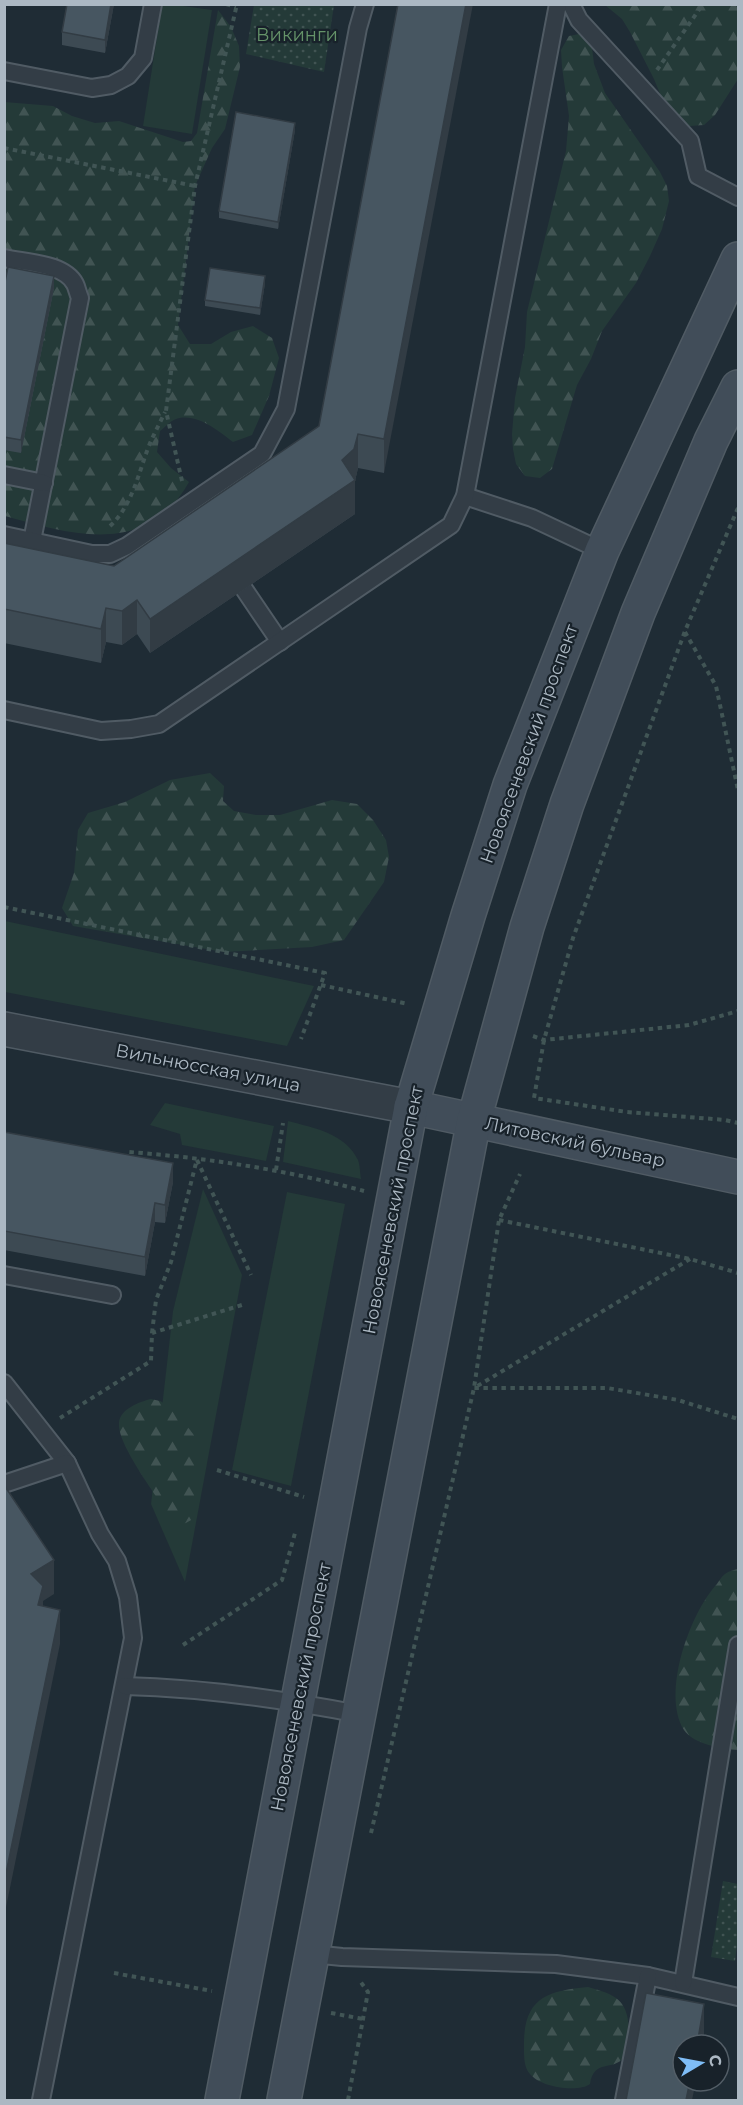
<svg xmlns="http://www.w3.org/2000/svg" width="743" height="2105" viewBox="0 0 743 2105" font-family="Montserrat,sans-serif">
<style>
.grass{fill:#243a38}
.forest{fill:url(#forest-firs)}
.park{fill:url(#park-dots)}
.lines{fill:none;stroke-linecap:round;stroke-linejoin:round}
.service-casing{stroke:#505b64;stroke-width:20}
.tertiary-casing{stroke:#505b64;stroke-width:36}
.secondary-casing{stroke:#505b64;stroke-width:36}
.path{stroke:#415555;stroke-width:4;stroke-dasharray:4.5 4.5;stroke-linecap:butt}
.service{stroke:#333d46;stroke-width:16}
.tertiary{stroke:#333d46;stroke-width:33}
.secondary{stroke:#414d59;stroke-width:33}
.wall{fill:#3d4a53}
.shaded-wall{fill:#323c44}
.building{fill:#475661;stroke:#323c44;stroke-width:1.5}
.labels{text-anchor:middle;stroke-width:4.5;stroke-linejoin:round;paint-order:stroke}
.park-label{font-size:18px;fill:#659369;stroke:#18222a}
.street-label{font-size:18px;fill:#acb8c3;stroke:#18222a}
</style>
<defs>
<pattern id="forest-firs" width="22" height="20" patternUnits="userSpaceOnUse" patternTransform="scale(1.5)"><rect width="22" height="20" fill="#243a38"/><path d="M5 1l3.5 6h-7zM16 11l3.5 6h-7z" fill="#415453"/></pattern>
<pattern id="park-dots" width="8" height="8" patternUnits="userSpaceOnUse" patternTransform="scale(1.5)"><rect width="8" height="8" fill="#243a38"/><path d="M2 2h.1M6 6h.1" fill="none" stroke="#415453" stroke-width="1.8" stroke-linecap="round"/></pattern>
</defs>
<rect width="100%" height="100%" fill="#1f2c35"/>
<g class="grass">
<path d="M162,5H176L212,10L192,134L143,126Z"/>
<path d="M4,921H5L314,986L287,1046L5,992Z"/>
<path d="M165,1103L274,1126L266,1161L182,1145L180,1134L150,1125Z"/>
<path d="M288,1121C314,1128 345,1133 358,1160C360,1165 360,1173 361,1179L283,1162Z"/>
<path d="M203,1189L242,1275L185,1582L151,1504L173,1311Z"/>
<path d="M287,1192L345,1204L291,1486L232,1470Z"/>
</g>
<g class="forest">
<path d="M605,5H738V79L715,115L704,125L689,126L675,120L666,108L654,79L630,32L622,19Z"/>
<path d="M218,10L231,27L239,46L240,67L225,129L212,148L195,186L178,325L190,344H211L231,332L253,326L272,338L279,358L269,396L252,435L233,442C219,431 196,412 176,419C170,421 164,428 160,431L157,452L171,468L189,482C147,557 72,535 5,516L4,102L53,106L72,116L95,123L119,121L183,142L191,141L197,133Z"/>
<path d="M579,34L587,40L592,48L594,64L605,93L660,172L667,186L669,201L662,229L650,256L636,283L602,331L591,359L577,385L552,469L540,478L525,476L516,464L513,449L512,434L515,398L525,347L527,312L566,151L569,116L562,67L561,50L569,36Z"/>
<path d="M210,773L224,786L223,801L234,811L256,815H280L332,800L357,804L373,820L386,840L389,857L384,882L344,940L312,947L224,952L73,926L62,908L74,873L78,830L88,813L125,802L170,780Z"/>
<path d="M151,1399C154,1400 157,1400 160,1401C167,1404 196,1434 198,1442C200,1450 195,1458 195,1466C195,1491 212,1520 175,1526C164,1504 117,1447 119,1423C120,1409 139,1402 151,1399Z"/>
<path d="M738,1569V1750C723,1749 693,1744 684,1730C661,1693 690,1613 717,1584C719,1581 722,1576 725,1574C729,1571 734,1570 738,1569Z"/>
<path d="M588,1987C615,1995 627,1998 629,2029C629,2038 629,2049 624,2057C613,2072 594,2058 590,2084C577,2093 540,2087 530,2074C524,2068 524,2056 524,2048C523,1999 545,1991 588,1987Z"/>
</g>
<g class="park">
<path d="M254,5H334L324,72L246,54Z"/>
<path d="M723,1881L738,1884V1937L735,1961L711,1957Z"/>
</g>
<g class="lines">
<defs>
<g id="service">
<path d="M571,4L579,20L690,141L698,176L738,197"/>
<path d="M4,71L92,88L111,85L128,76L143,58L153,4"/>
<path d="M4,258C26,263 64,263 75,284C77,288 78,294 80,298L32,541"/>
<path d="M4,475L44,483"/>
<path d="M465,496L532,518L602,551"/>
<path d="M4,535L92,554H110L127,546L262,454L286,409L358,28L365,4"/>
<path d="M244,589L280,642"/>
<path d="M4,710L101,731L131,729L159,724L451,525L465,496L558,4"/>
<path d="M4,1275L112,1295"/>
<path d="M4,1383L67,1463L100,1534L117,1561L128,1597L133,1638L41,2100"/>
<path d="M4,1484L67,1463"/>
<path d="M125,1686C204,1688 281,1699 359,1714"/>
<path d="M312,1954L342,1957L556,1964L648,1976L738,1997"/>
<path d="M683,1983L738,1645"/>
<path d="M624,2100L648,1976"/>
</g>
<path id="tertiary" d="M4,1029L411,1107"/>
<g id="secondary">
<path d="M411,1107L738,1177"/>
<path d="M222,2100L411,1107L468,916L510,785L602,551L738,259"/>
<path d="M284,2100L474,1120L527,927L567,804L638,613L711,441L738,387"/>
</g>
</defs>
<use href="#service" class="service-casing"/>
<use href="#tertiary" class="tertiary-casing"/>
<use href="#secondary" class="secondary-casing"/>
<g class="path">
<path d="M226,4L236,7"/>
<path d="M657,70L703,4"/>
<path d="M4,148L195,186"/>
<path d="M182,481L166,411L195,186L237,4"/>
<path d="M738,508L685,631L573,938L544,1040L534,1098L627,1112L725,1120L738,1123"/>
<path d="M110,526C131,507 138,476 147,451C152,437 159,425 165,412"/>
<path d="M685,632L716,686L738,790"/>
<path d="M4,907L325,973L301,1039"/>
<path d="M321,985L408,1004"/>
<path d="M533,1036L544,1040L689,1025L738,1011"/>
<path d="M124,1159L129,1152C208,1158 287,1170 364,1191"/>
<path d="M197,1160L251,1275"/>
<path d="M276,1170L283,1123"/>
<path d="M499,1220L690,1259L738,1273"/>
<path d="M690,1259L474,1388H607L678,1400L738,1419"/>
<path d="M152,1333L156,1300L171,1262L197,1159"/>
<path d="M60,1418L151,1361L152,1333L245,1304"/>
<path d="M217,1470L304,1497"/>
<path d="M183,1645L282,1580L295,1533"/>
<path d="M371,1833L474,1388L499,1220L520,1174"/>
<path d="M114,1973L212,1991"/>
<path d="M331,2013L363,2019"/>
<path d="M348,2100L368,1992L360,1981"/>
</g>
<use href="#service" class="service"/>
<use href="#tertiary" class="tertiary"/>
<use href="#secondary" class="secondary"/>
</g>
<g class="wall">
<path d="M114,4L105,53L62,45V32Z"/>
<path d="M398,4L384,473L358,468L355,481V514L150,653L137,634L122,645L106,642L101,663L4,643V543L114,566L319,426Z"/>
<path d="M295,130L278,229L219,218V211Z"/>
<path d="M265,283L260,315L205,306V300Z"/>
<path d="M4,287L54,288L21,453L4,450Z"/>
<path d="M4,1132L173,1182L165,1223L155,1222L145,1276L4,1250Z"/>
</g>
<g class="shaded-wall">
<path d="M111,4H114L105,53V40Z"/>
<path d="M466,4H473L384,473V439Z"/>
<path d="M295,123V130L278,229V222Z"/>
<path d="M54,276V288L21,453V440Z"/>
<path d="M265,276V283L260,315V308Z"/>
<path d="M358,434V468L355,481V514L150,653V619L342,460Z"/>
<path d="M137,600V634L122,645V611Z"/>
<path d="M106,608V642L101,663V629Z"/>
<path d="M173,1163V1182L165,1223V1205Z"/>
<path d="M155,1203V1222L145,1276V1257Z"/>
<path d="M54,1560V1594L43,1601V1620L38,1639L31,1574Z"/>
<path d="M60,1610V1644L4,1917V1883Z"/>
<path d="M704,2004V2037L703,2045H697Z"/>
<path d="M690,2081H696L692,2100H686Z"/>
</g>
<g class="building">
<path d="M67,4H111L105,40L62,32Z"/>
<path d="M398,4H466L384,439L358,434L354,449L342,460L355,480L150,619L137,600L122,611L106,608L101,629L4,609V543L114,566L319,426Z"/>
<path d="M236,112L295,123L278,222L219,211Z"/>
<path d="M8,267L54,276L21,440L4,437V287Z"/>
<path d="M210,268L265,276L260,308L205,300Z"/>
<path d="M4,1132L173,1163L165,1205L155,1203L145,1257L4,1231Z"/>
<path d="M4,1485L54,1560L31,1574L43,1586L38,1605L60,1610L4,1883Z"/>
<path d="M646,1993L704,2004L697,2045H683V2081H690L686,2100H626Z"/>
</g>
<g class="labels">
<g class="park-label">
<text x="297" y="41">Викинги</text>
</g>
<g class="street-label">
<text transform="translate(529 744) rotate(-70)" y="6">Новоясеневский проспект</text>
<text transform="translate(208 1068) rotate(11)" y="6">Вильнюсская улица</text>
<text transform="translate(575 1142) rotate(12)" y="6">Литовский бульвар</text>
<text transform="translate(393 1210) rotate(-79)" y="6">Новоясеневский проспект</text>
<text transform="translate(301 1687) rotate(-79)" y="6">Новоясеневский проспект</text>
</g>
</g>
<rect width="743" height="2105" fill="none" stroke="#acb8c3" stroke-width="12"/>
<g transform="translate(701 2063) rotate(80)"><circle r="28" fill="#18222a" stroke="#535e67" stroke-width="1.5"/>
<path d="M0-4.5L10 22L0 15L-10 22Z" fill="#7fbdf6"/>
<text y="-9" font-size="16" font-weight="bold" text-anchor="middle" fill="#acb8c3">С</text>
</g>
</svg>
